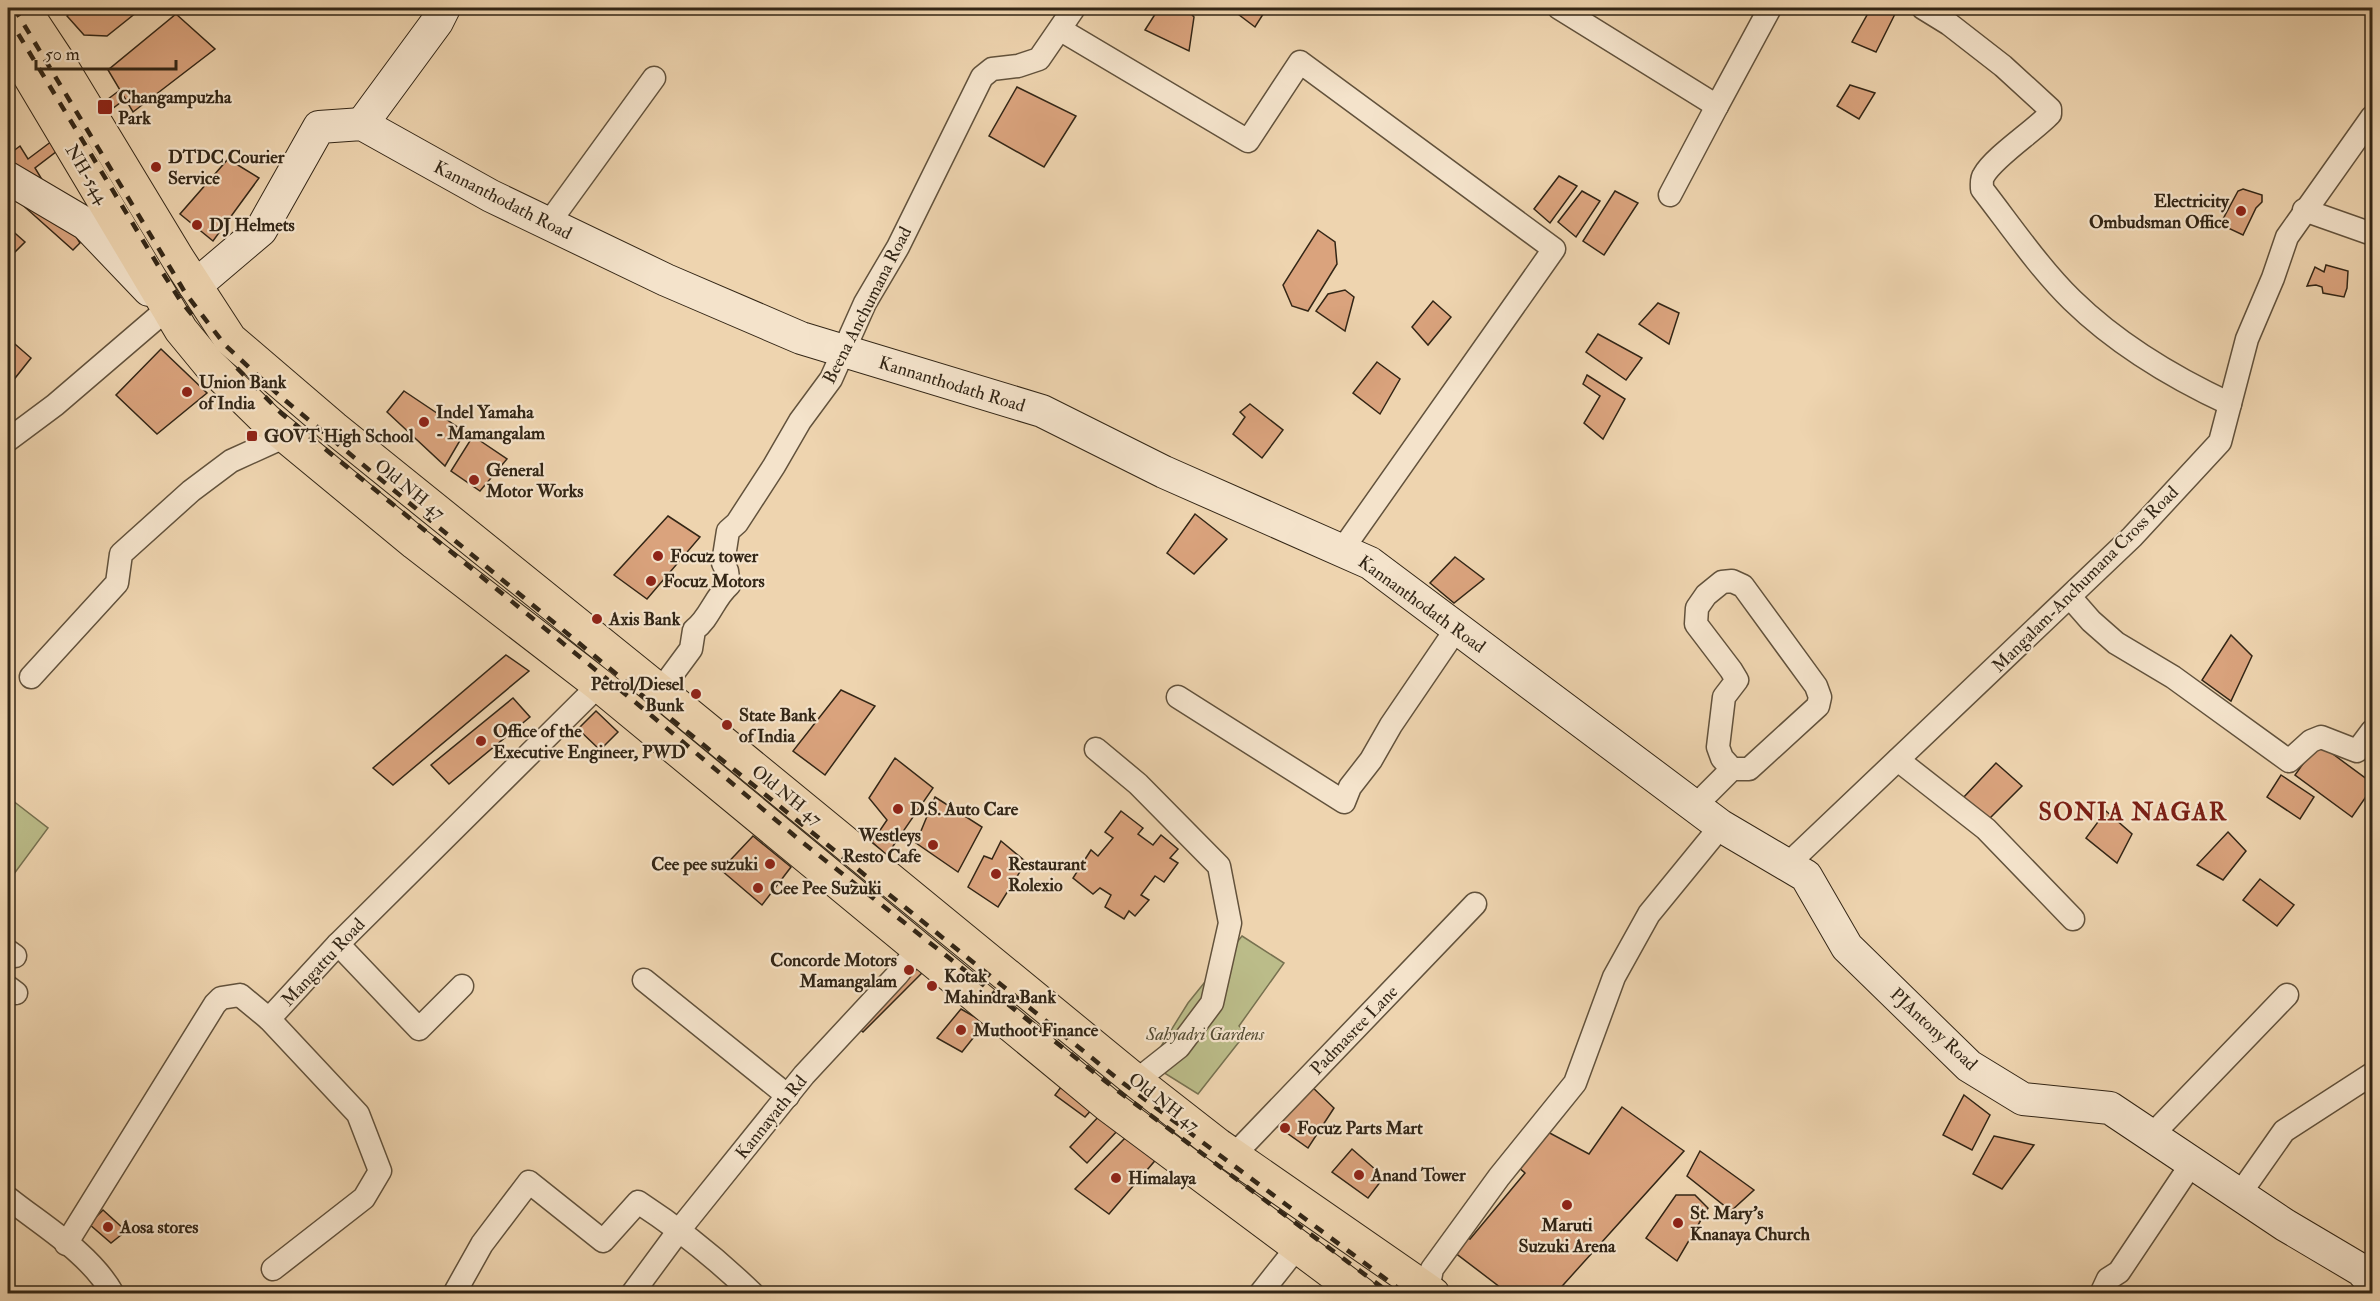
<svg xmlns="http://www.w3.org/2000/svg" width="2380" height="1301" viewBox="0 0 2380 1301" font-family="'IM FELL Double Pica',serif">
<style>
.green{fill:#bbbc89;stroke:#777150;stroke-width:1.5}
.building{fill:#daa37d;stroke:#332616;stroke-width:1.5}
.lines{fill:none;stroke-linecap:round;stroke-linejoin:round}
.street-casing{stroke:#62523c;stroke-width:25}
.secondary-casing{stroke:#332616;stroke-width:34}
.primary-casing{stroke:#332616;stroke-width:35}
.street{stroke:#f4e3cb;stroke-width:22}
.secondary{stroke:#f4e3cb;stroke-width:32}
.primary{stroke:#eed4af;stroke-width:33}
.rail{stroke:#332616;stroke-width:4.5;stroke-dasharray:10 10;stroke-linecap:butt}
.poi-dot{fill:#8f2418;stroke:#f4e3cb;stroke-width:2}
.labels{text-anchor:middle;stroke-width:4.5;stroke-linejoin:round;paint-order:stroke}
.poi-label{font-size:18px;font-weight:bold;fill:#332616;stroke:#f4e3cb;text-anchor:start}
.street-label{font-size:18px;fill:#332616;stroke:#f4e3cb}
.park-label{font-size:18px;font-style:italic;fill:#554c33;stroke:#f4e3cb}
.district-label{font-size:24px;font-weight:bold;letter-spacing:1.5px;fill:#7a1f14;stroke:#f4e3cb}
</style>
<rect width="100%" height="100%" fill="#eed4af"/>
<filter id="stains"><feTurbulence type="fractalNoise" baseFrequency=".00333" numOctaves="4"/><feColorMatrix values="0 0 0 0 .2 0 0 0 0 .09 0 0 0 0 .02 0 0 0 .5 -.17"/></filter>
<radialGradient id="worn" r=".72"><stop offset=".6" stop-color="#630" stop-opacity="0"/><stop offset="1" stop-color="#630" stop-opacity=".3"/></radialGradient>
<g class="green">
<path d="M8,797L48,828L8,882V796Z"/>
<path d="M1242,936L1284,963L1239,1026L1246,1033L1198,1094L1150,1064L1188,1003Z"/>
</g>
<g class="building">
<path d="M74,8H142L107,36L84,35L67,16Z"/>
<path d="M1159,8H1186L1194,17L1189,51L1145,30Z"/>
<path d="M1230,8H1267L1255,27Z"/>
<path d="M1871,8H1892L1897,10L1876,52L1852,42Z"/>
<path d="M176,14L215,49L133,112L108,70Z"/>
<path d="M1850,85L1875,93L1859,119L1837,106Z"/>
<path d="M1017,87L1076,116L1044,167L989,136Z"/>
<path d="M120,90L125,99L35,168L80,243L73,250L8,192V155L20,146L28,159Z"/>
<path d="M228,159L259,178L213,241L180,214Z"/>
<path d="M1559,176L1577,186L1550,223L1534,209Z"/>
<path d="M2243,189L2262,195V202L2256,208L2243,235L2228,228L2222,221L2238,191Z"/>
<path d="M1582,191L1600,201L1576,237L1558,222Z"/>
<path d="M1615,191L1638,203L1604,255L1583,241Z"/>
<path d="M8,227L25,242L8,259Z"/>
<path d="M1318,230L1335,242L1337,264L1308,311L1292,306L1283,285Z"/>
<path d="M2326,265L2348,271L2347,288L2344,297L2323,293L2322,287L2316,285L2307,286L2315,267L2324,272Z"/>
<path d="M1345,290L1354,297L1345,331L1316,311L1328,294Z"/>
<path d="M1433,301L1451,317L1428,345L1412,327Z"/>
<path d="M1658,303L1679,313L1669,344L1639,324Z"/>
<path d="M1598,334L1642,358L1626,380L1586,352Z"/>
<path d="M8,338L31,358L8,387Z"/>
<path d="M161,349L207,393L157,434L116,395Z"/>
<path d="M1377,362L1400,379L1380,414L1353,393Z"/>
<path d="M1587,375L1625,399L1603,439L1584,423L1600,396L1583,384Z"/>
<path d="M404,391L465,432L445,466L387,412Z"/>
<path d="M1250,404L1283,430L1262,458L1233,434L1245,417L1240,412Z"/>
<path d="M473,436L507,459L480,491L451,471Z"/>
<path d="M1195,514L1227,539L1194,574L1167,553Z"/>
<path d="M668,516L700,537L647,599L614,575Z"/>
<path d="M1455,557L1484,579L1454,603L1430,583Z"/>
<path d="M2231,635L2252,656L2231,701L2202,680Z"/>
<path d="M506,655L529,671L393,785L373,768Z"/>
<path d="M841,690L875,706L825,775L793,751Z"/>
<path d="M513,698L530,717L449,784L431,765Z"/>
<path d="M596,711L618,732L600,750L578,729Z"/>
<path d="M2318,743L2372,783V788L2352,817L2295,775Z"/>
<path d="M895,758L933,788L887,855L872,842L887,820L869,798Z"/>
<path d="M1996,763L2022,786L1988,820L1963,798Z"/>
<path d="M2281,775L2314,797L2300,819L2267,797Z"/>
<path d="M935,797L982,827L958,872L916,843Z"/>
<path d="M1121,811L1143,828L1138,834L1153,845L1161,835L1178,849L1170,858L1178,863L1164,882L1155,876L1141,895L1149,900L1135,916L1129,911L1124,919L1105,907L1111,895L1100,888L1093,894L1073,878L1091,850L1098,856L1113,838L1105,832Z"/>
<path d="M2106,811L2132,834L2117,863L2086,838Z"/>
<path d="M2228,832L2246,851L2223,880L2197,865Z"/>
<path d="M753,836L791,867L762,905L721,870Z"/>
<path d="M1001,841L1026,862L998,907L968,887L984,856L992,859Z"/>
<path d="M2260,879L2294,905L2277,926L2243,900Z"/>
<path d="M906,962L923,972L863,1032L848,1020Z"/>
<path d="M961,1009L985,1023L962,1052L937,1038Z"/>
<path d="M1064,1083L1094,1107L1085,1117L1055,1095Z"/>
<path d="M1308,1083L1334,1108L1308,1148L1273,1123Z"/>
<path d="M1964,1095L1990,1115L1972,1150L1943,1135Z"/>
<path d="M1622,1107L1684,1151L1555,1294H1509L1454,1252L1465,1237L1470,1239L1525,1173L1518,1167L1546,1131L1589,1154Z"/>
<path d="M1101,1114L1119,1129L1087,1163L1070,1147Z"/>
<path d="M1129,1134L1159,1156L1109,1214L1075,1189Z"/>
<path d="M1994,1136L2034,1145L2002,1189L1973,1174Z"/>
<path d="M1352,1149L1384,1177L1368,1198L1332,1172Z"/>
<path d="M1700,1151L1754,1190L1731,1211L1687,1176Z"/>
<path d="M1676,1195H1695L1708,1208L1677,1261L1646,1238Z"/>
<path d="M103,1210L126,1231L111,1243L89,1224Z"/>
</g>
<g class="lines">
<defs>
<g id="street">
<path d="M1559,8L1717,106L1770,8"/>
<path d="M1923,8L1949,24L2003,66L2050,109V114C2034,131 1994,157 1984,175C1981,179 1982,184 1982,189C2010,225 2040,269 2072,300C2117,344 2174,378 2230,404"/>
<path d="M1061,30L1248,141L1300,62L1554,249L1342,550"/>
<path d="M1670,195L1717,106"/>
<path d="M2304,210L2372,234"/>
<path d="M548,224L654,78"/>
<path d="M8,440L55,405L167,309"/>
<path d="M2070,597L2091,621L2116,643L2173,677L2289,761L2311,741L2321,737L2357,751L2372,731"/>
<path d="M31,677L117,583L121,554L191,491L231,461L286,436"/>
<path d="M660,691L691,649L694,630C710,618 714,598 729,585L727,571L723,563L728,531L737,523L774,466L800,421L831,379L865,303L898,247L982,77L992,69L1018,66L1039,59L1074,8"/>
<path d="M1178,697L1344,802L1350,787L1371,760L1391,725L1457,628"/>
<path d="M1096,749L1138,784L1219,866L1230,923L1212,1003L1179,1047L1136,1081"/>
<path d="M1898,760L1986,829L2073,919"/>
<path d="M1695,806L1732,769H1749L1818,706L1820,697L1816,686L1743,586L1732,581L1722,582L1706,595L1697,608L1696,624L1731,670L1737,680L1724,697L1718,747L1722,758L1732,769"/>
<path d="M1788,864L2132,537L2220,442L2247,339L2273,278L2287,237L2372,117"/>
<path d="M338,944L419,1029L462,986"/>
<path d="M8,951L15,956"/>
<path d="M644,980L788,1096"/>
<path d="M8,987L16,993"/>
<path d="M269,1019L358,1114L380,1171L364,1198L273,1269"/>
<path d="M2151,1136L2287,995"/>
<path d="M1233,1156L1475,904"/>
<path d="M2239,1195L2284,1131L2372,1074"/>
<path d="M8,1198C43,1226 90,1253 113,1294"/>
<path d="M66,1244L215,1004L221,998L240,995L269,1019L338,944L599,685"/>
<path d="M1428,1290L1432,1269L1499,1177L1575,1083L1614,977L1649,914L1721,826"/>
<path d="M454,1294L482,1244L529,1182L603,1241L638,1202C681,1230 716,1258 753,1294"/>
<path d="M632,1294L680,1229L804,1075L897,975L918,949"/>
<path d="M1260,1294L1298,1246"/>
<path d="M2101,1294L2108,1279L2119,1272L2192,1163"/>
</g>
<g id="secondary">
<path d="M362,124L437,22L444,8"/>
<path d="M8,178L86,224L149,290"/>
<path d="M195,286L261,230L319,127L362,124L491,196L666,280L801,338L1042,411L1164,472L1370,563L1721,826L1806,876L1847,947L1969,1066L2023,1099L2110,1108L2285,1225L2361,1270L2372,1282"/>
</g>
<g id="primary">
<path d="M23,8L60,64L178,259L230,339L334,428L660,691L1136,1081L1218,1145L1433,1294"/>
<path d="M8,40L181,330L209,364L266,420L415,543L599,685L1109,1106L1361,1294"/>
</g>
</defs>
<use href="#street" class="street-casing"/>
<use href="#secondary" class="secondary-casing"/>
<use href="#primary" class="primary-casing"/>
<use href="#street" class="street"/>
<use href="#secondary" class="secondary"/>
<use href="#primary" class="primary"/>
<g class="rail">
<path d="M14,8L186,294L225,345L281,397L649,701L1123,1083L1406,1294"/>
<path d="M8,17L159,267L180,300L196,320"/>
<path d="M237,368L281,413L646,711L802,842L1114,1088L1391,1294"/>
</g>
</g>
<g class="poi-dot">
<rect x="97" y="99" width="16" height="16" rx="3"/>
<circle cx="156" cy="167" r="6"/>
<circle cx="2241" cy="211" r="6"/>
<circle cx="197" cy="225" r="6"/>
<circle cx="187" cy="392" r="6"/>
<circle cx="424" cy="422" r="6"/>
<rect x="246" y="430" width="12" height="12" rx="3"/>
<circle cx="474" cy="480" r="6"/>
<circle cx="658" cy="556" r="6"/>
<circle cx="651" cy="581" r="6"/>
<circle cx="597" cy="619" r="6"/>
<circle cx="696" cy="694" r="6"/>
<circle cx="727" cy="725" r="6"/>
<circle cx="481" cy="741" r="6"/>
<circle cx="898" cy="809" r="6"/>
<circle cx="933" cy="845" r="6"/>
<circle cx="770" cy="864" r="6"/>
<circle cx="996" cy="874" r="6"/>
<circle cx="758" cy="888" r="6"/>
<circle cx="909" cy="970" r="6"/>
<circle cx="932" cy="986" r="6"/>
<circle cx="961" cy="1030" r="6"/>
<circle cx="1285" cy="1128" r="6"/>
<circle cx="1359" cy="1175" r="6"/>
<circle cx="1116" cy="1178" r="6"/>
<circle cx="1567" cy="1205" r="6"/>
<circle cx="1678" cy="1223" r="6"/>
<circle cx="108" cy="1227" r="6"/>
</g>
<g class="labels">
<g class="poi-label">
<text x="118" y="103">Changampuzha<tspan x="118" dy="21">Park</tspan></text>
<text x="168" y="163">DTDC Courier<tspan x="168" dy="21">Service</tspan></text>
<text x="2229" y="207" text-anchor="end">Electricity<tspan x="2229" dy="21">Ombudsman Office</tspan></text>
<text x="209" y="231">DJ Helmets</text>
<text x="199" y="388">Union Bank<tspan x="199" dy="21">of India</tspan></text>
<text x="436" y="418">Indel Yamaha<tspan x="436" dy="21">- Mamangalam</tspan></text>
<text x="264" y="442">GOVT High School</text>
<text x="486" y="476">General<tspan x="486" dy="21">Motor Works</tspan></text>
<text x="670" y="562">Focuz tower</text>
<text x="663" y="587">Focuz Motors</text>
<text x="609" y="625">Axis Bank</text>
<text x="684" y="690" text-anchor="end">Petrol/Diesel<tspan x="684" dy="21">Bunk</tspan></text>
<text x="739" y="721">State Bank<tspan x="739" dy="21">of India</tspan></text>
<text x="493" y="737">Office of the<tspan x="493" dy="21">Executive Engineer, PWD</tspan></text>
<text x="910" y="815">D.S. Auto Care</text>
<text x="921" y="841" text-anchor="end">Westleys<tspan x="921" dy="21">Resto Cafe</tspan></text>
<text x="758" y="870" text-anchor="end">Cee pee suzuki</text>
<text x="1008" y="870">Restaurant<tspan x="1008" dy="21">Rolexio</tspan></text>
<text x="770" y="894">Cee Pee Suzuki</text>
<text x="897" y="966" text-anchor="end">Concorde Motors<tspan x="897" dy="21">Mamangalam</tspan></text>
<text x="944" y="982">Kotak<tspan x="944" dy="21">Mahindra Bank</tspan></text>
<text x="973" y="1036">Muthoot Finance</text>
<text x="1297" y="1134">Focuz Parts Mart</text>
<text x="1371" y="1181">Anand Tower</text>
<text x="1128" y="1184">Himalaya</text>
<text x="1690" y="1219">St. Mary's<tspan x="1690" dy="21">Knanaya Church</tspan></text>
<text x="1567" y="1231" text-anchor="middle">Maruti<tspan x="1567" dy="21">Suzuki Arena</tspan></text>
<text x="120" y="1233">Aosa stores</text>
</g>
<g class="street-label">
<text transform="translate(87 174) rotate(59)" y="6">NH-544</text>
<text transform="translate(503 200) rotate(27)" y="6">Kannanthodath Road</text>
<text transform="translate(867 305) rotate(-63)" y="6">Beena Anchumana Road</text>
<text transform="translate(952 384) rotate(17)" y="6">Kannanthodath Road</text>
<text transform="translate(410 489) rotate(39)" y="6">Old NH 47</text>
<text transform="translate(2085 579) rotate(-45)" y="6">Mangalam-Anchumana Cross Road</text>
<text transform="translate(1422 604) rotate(36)" y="6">Kannanthodath Road</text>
<text transform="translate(787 795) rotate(39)" y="6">Old NH 47</text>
<text transform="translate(323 962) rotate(-47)" y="6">Mangattu Road</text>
<text transform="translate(1934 1029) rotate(43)" y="6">PJAntony Road</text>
<text transform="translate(1354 1030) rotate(-46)" y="6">Padmasree Lane</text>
<text transform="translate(1164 1102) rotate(38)" y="6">Old NH 47</text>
<text transform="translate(771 1117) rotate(-51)" y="6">Kannayath Rd</text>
</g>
<g class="park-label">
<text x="1205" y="1040">Sahyadri Gardens</text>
</g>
<g class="district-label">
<text x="2133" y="820">SONIA NAGAR</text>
</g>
</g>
<rect width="2380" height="1301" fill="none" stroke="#eed4af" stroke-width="30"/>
<rect x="9" y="9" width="2362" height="1283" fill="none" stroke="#332616" stroke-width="3"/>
<rect x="15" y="15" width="2350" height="1271" fill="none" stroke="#332616" stroke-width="1.5"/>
<path d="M36 60v9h140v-9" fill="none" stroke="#332616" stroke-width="3"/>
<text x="45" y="60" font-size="18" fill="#332616" stroke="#f4e3cb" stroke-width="4.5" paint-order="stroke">50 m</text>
<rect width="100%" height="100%" filter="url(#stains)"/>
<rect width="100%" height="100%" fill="url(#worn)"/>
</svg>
